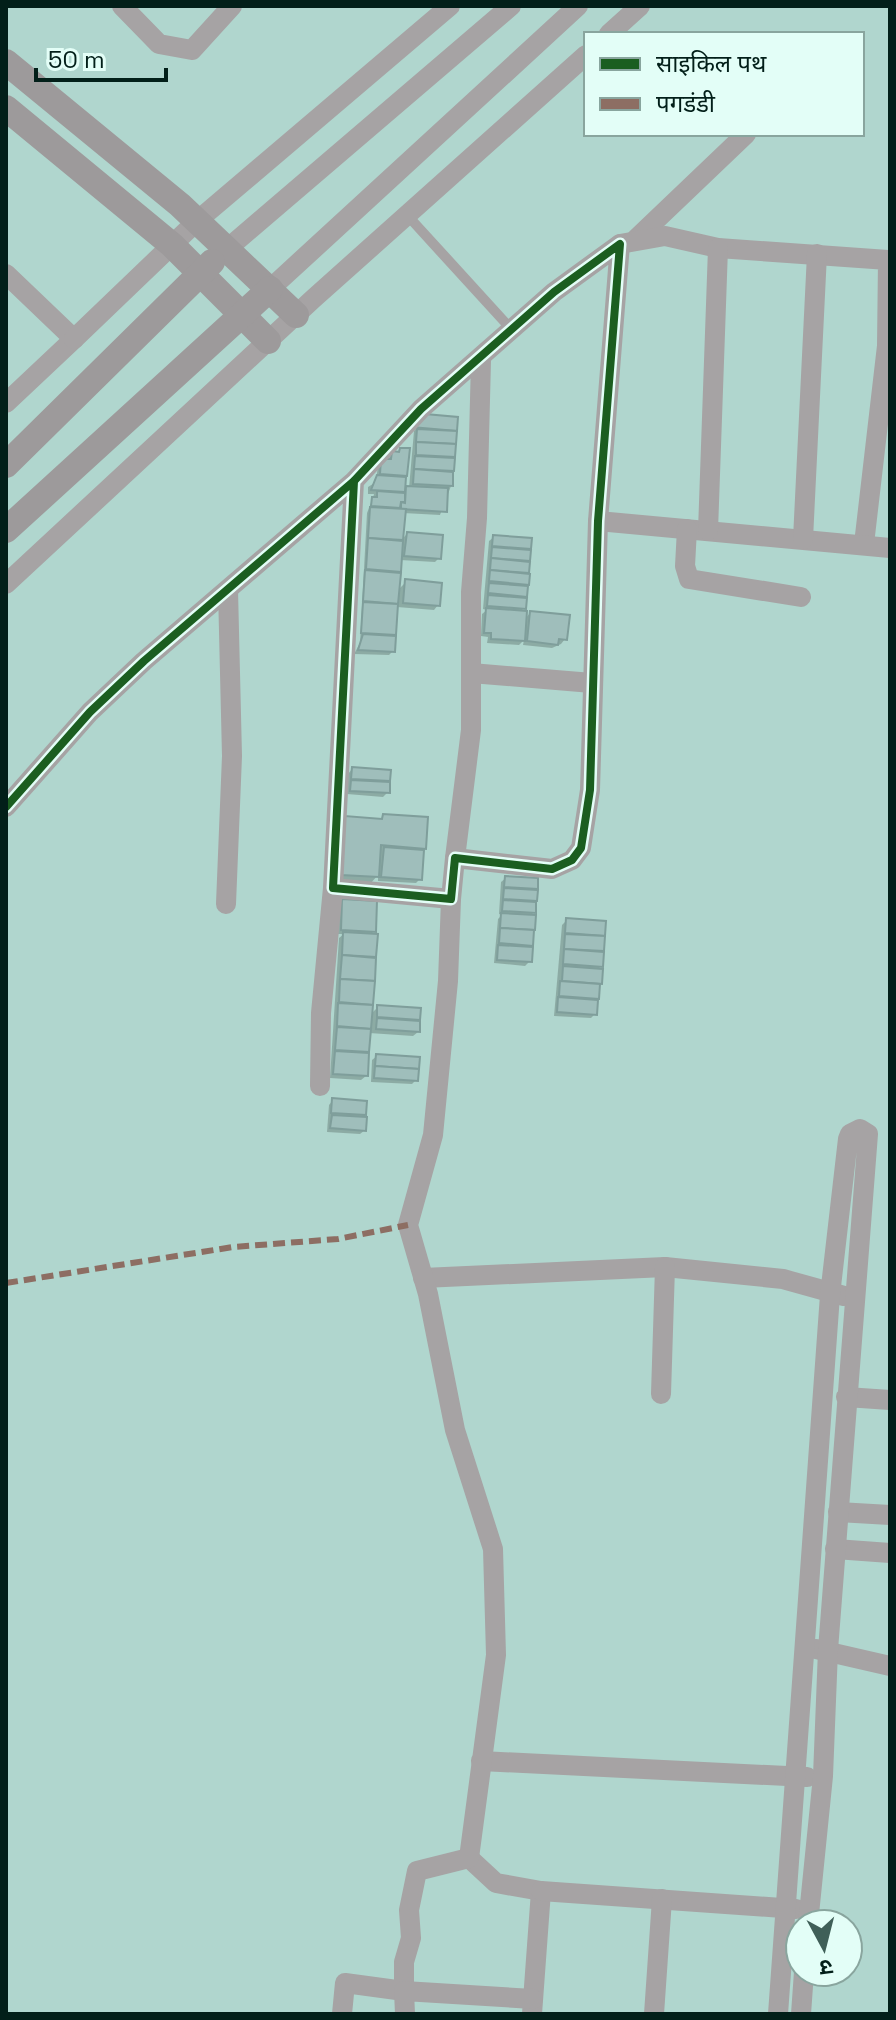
<svg xmlns="http://www.w3.org/2000/svg" width="896" height="2020" viewBox="0 0 896 2020" font-family="'Space Grotesk','Noto Sans Devanagari',sans-serif">
<style>
.shadow{fill:#0003}
.building{fill:#9fbebb;stroke:#7f9e9b;stroke-width:2}
.lines{fill:none;stroke-linecap:round;stroke-linejoin:round}
.lane{stroke:#a6a3a4;stroke-width:10}
.street{stroke:#a6a3a4;stroke-width:20}
.secondary{stroke:#9d9a9b;stroke-width:26}
.quiet{stroke:#8d6e63;stroke-width:6;stroke-dasharray:12 6;stroke-linecap:butt}
.cycleway-casing{stroke:#e3fef7;stroke-width:13}
.cycleway{stroke:#1b5e20;stroke-width:8}
</style>
<rect width="100%" height="100%" fill="#b0d6ce"/>
<g class="shadow">
<path d="M426,416L456,419L451,486L440,515L403,513L401,540L407,534L439,558L435,562L400,560L398,590L406,582L438,605L434,610L397,607L393,651L389,655L354,654L360,643L367,513L373,498L374,494H368V487L376,482L378,465L400,450H407L403,488H409L414,431Z"/>
<path d="M494,537L530,540L524,608L520,612L525,619L530,613L565,639L561,644L552,648L523,645L524,640L519,645L487,643L488,637L481,636L482,614L487,610L483,609L489,541Z"/>
<path d="M352,769L389,772L388,792L383,797L347,794L348,774Z"/>
<path d="M346,818L426,819L420,879L416,883L378,881V875L370,884L335,881Z"/>
<path d="M506,878L536,880L534,912L529,917H534L530,961L525,966L494,963L498,919L502,915L499,914L501,882Z"/>
<path d="M343,901L374,931L369,936H376L370,1015L378,1007L419,1010L418,1032L413,1036L369,1033L366,1076L361,1080L330,1078L339,938L344,934H337L339,906Z"/>
<path d="M567,920L604,923L595,1014L591,1018L554,1016L562,925Z"/>
<path d="M377,1056L416,1080L412,1084L371,1082L372,1060Z"/>
<path d="M333,1100L365,1103V1130L360,1134L327,1132L329,1105Z"/>
</g>
<g class="building">
<path d="M425,414L458,417L457,431L411,427Z"/>
<path d="M417,429L457,431L456,444L416,442Z"/>
<path d="M416,442L456,444L455,457L416,455Z"/>
<path d="M400,448H410L407,476L380,474L381,459H391L392,451L399,452Z"/>
<path d="M415,456L455,458L454,471L414,469Z"/>
<path d="M414,469L453,472V486L413,484Z"/>
<path d="M377,475L406,477L405,492L371,490Z"/>
<path d="M406,486L448,488L447,512L401,509V502L405,503Z"/>
<path d="M377,491L405,493V502H401L400,508L371,506L372,497H377Z"/>
<path d="M370,507L406,509L403,540L368,538Z"/>
<path d="M407,532L443,535L441,559L404,556Z"/>
<path d="M493,535L532,538L531,549L492,546Z"/>
<path d="M368,538L403,541L401,572L366,569Z"/>
<path d="M492,547L531,550L530,561L491,558Z"/>
<path d="M491,558L530,562L529,573L490,570Z"/>
<path d="M365,570L401,573L398,604L363,601Z"/>
<path d="M490,570L530,574L529,585L489,581Z"/>
<path d="M405,579L442,583L440,606L403,603Z"/>
<path d="M489,583L528,586L527,597L488,593Z"/>
<path d="M488,595L527,598L526,609L487,606Z"/>
<path d="M363,602L398,604L396,635L361,633Z"/>
<path d="M486,608L527,611L525,641L491,639V633H484Z"/>
<path d="M530,611L570,615L567,640L559,639L558,645L527,641Z"/>
<path d="M363,634L396,636L395,652L358,650Z"/>
<path d="M352,767L391,770L390,781L351,779Z"/>
<path d="M351,780L390,782V793L350,791Z"/>
<path d="M383,814L428,817L426,849L381,845L379,877L341,875L345,816L382,819Z"/>
<path d="M384,847L424,850L422,880L381,877Z"/>
<path d="M505,876L538,878V889L504,887Z"/>
<path d="M504,888L538,890L537,901L503,899Z"/>
<path d="M342,899L377,901L376,932L341,930Z"/>
<path d="M503,900L536,902V913L502,911Z"/>
<path d="M501,913L536,915L535,930L500,928Z"/>
<path d="M566,918L606,921L605,936L565,933Z"/>
<path d="M500,928L534,930L533,946L499,943Z"/>
<path d="M343,932L378,934L376,957L342,955Z"/>
<path d="M565,934L605,936L604,951L564,949Z"/>
<path d="M498,945L533,947L532,962L497,960Z"/>
<path d="M564,949L604,952L603,967L563,964Z"/>
<path d="M342,955L376,958L375,981L340,979Z"/>
<path d="M563,966L603,969L602,984L562,981Z"/>
<path d="M340,979L375,981L373,1005L339,1002Z"/>
<path d="M560,981L600,984L599,999L559,996Z"/>
<path d="M558,997L598,1000L597,1015L557,1012Z"/>
<path d="M338,1003L373,1005L371,1029L337,1026Z"/>
<path d="M377,1005L421,1008L420,1020L377,1017Z"/>
<path d="M377,1018L420,1021V1032L376,1029Z"/>
<path d="M337,1027L371,1029L369,1052L335,1050Z"/>
<path d="M335,1051L369,1053L368,1076L333,1074Z"/>
<path d="M376,1054L420,1057L419,1069L375,1066Z"/>
<path d="M375,1066L419,1069L418,1081L374,1078Z"/>
<path d="M332,1098L367,1101L366,1115L331,1113Z"/>
<path d="M332,1115L367,1117L366,1131L330,1128Z"/>
</g>
<g class="lines">
<path class="lane" d="M408,216L512,330"/>
<g class="street">
<path d="M122,6L159,44L192,50L232,6"/>
<path d="M609,34L640,6"/>
<path d="M636,239L746,134"/>
<path d="M620,244L665,236L718,248L888,260L887,346L864,544"/>
<path d="M227,249L511,6"/>
<path d="M6,274L74,339L6,403"/>
<path d="M270,289L578,6"/>
<path d="M74,339L197,221L450,6"/>
<path d="M598,521L890,548"/>
<path d="M687,529L685,566L689,579L801,597"/>
<path d="M708,531L718,248"/>
<path d="M803,539L817,254"/>
<path d="M6,584L313,299L586,55"/>
<path d="M471,673L592,683"/>
<path d="M6,807L90,712L144,661L354,481L421,409L554,292L620,244L598,521L590,790L581,848L572,860L552,869L455,858L451,899L333,888L354,481"/>
<path d="M455,858L471,730V592L477,518L481,360"/>
<path d="M226,904L232,756L228,590"/>
<path d="M320,1086L321,1013L333,888"/>
<path d="M423,1278L665,1267L783,1279L844,1296"/>
<path d="M661,1394L665,1267"/>
<path d="M846,1397L890,1400"/>
<path d="M838,1512L890,1515"/>
<path d="M835,1549L890,1553"/>
<path d="M816,1649L890,1666"/>
<path d="M481,1761L807,1777"/>
<path d="M469,1858L496,1883L541,1891L532,2014"/>
<path d="M541,1891L796,1909"/>
<path d="M342,2014L345,1983L404,1991V1962L411,1938L409,1910L417,1871L469,1858L496,1655L493,1549L455,1430L428,1294L408,1225L433,1135L448,981L451,899"/>
<path d="M405,2014L404,1991L533,1999"/>
<path d="M654,2014L662,1899"/>
<path d="M778,2014L830,1295L848,1139L850,1134L860,1129L868,1134L828,1650L823,1776L808,1924"/>
<path d="M801,2014L804,1972"/>
</g>
<g class="secondary">
<path d="M6,62L180,205L296,315"/>
<path d="M6,108L172,245L268,341"/>
<path d="M6,465L212,262"/>
<path d="M6,530L270,289"/>
</g>
<path class="quiet" d="M6,1283L233,1247L338,1239L408,1225"/>
<defs>
<path id="cycleway" d="M6,807L90,712L144,661L354,481L421,409L554,292L620,244L598,521L590,790L581,848L572,860L552,869L455,858L451,899L333,888L354,481"/>
</defs>
<use href="#cycleway" class="cycleway-casing"/>
<use href="#cycleway" class="cycleway"/>
</g>
<rect width="896" height="2020" fill="none" stroke="#021f19" stroke-width="16"/>
<rect x="584" y="32" width="280" height="104" fill="#e3fef7" stroke="#89a59e" stroke-width="2"/>
<rect x="600" y="58" width="40" height="12" fill="#1b5e20" stroke="#89a59e" stroke-width="2"/>
<text x="656" y="72" font-size="24" fill="#021f19">साइकिल पथ</text>
<rect x="600" y="98" width="40" height="12" fill="#8d6e63" stroke="#89a59e" stroke-width="2"/>
<text x="656" y="112" font-size="24" fill="#021f19">पगडंडी</text>
<g transform="translate(824 1948) rotate(173)"><circle r="38" fill="#e3fef7" stroke="#89a59e" stroke-width="2"/>
<path d="M0-6L14 30L0 20L-14 30Z" fill="#3f5f58"/>
<text y="-12" font-size="22" font-weight="bold" text-anchor="middle" fill="#021f19">उ</text>
</g>
<path d="M36 68v12h130v-12" fill="none" stroke="#021f19" stroke-width="4"/>
<text x="48" y="68" font-size="24" fill="#021f19" stroke="#e3fef7" stroke-width="6" paint-order="stroke">50 m</text>
</svg>
